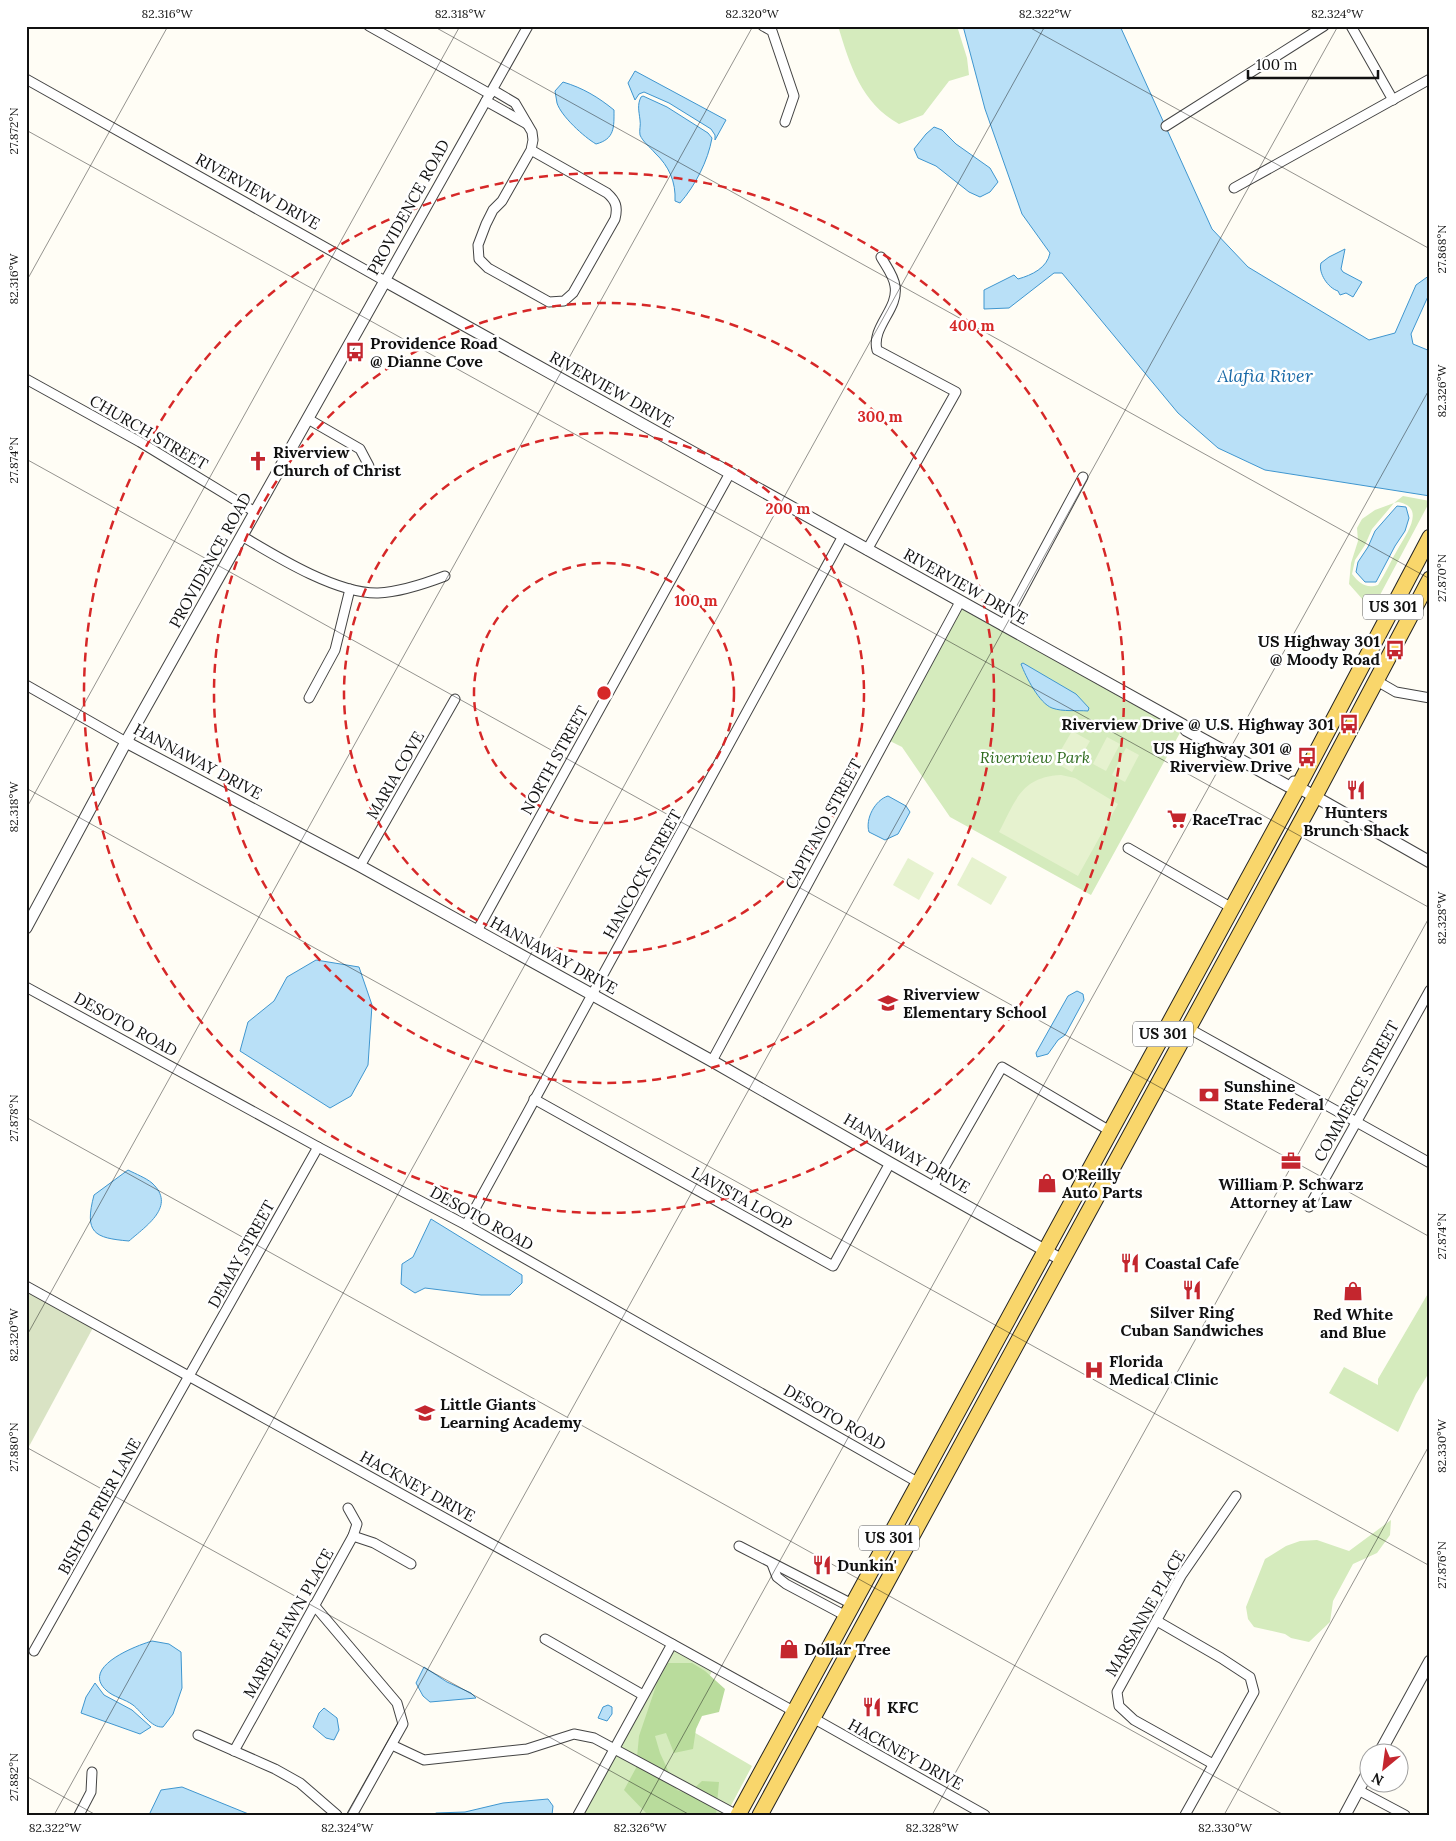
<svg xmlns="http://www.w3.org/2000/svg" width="1456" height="1841" viewBox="0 0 1456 1841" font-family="Lora,serif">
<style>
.green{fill:#d5ebbd;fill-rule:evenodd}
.forest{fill:#b9dc9c}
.cemetery{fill:#d9e3c4}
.pitch{fill:#e6f2cf}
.water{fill:#b9e0f7;stroke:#3f96cf}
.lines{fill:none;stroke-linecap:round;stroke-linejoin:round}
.minor-casing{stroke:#444;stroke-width:11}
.tertiary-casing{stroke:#444;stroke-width:13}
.primary-casing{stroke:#222;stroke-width:17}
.minor{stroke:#fff;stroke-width:9}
.tertiary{stroke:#fff;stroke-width:11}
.primary{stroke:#f9d66b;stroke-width:15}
.ticks{fill:none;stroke:#111;stroke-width:1;stroke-opacity:0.45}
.ring{fill:none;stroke:#d62828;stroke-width:2.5;stroke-dasharray:9 6}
.labels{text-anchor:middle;stroke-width:5;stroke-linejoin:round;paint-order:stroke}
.shield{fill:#fff;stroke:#585858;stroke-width:1}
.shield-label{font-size:15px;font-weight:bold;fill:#111}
.street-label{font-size:16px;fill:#111;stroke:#fff}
.poi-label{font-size:16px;font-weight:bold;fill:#111;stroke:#fff;text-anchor:start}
.park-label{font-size:16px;font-style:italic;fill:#2f6b1f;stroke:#fff}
.water-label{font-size:18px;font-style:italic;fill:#1768a6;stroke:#fff}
.centre{fill:#d62828;stroke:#fff;stroke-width:2.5}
.ring-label{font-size:15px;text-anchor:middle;font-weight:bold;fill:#d62828;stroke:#fff;stroke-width:5;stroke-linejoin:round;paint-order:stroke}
.neatline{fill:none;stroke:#111;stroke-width:2}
.ticks-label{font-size:12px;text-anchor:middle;fill:#111}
</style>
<rect width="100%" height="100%" fill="#fffdf5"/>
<g class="green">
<path d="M838,26H957L967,58L969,75L949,81L923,115L899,124C861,103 850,65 838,26Z"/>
<path d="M1403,496L1430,501L1372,610L1349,584L1351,563L1358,541L1357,528L1362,519L1375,510L1394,503ZM1398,502C1426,507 1407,533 1399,547C1391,560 1386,573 1378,585C1366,589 1359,583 1352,574L1355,560L1365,545L1372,529L1394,503Z"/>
<path d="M961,608L1181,731L1091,895L950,817L902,747L888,740Z"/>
<path d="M1430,1290V1371L1416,1394L1398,1432L1329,1393L1344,1367L1378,1385V1379Z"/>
<path d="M1391,1520L1390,1535L1377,1553L1353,1564L1333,1601L1330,1622L1309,1642L1291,1638L1285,1634L1254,1627L1248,1619L1246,1607L1265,1559L1286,1546L1300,1541L1317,1540L1349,1551Z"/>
<path d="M672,1645L713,1669L685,1727L752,1766L726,1815H580Z"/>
</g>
<path class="forest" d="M668,1663H692L705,1671L725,1689L719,1712L702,1716L696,1729L693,1749L674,1753L666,1733L655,1736L660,1753L677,1790L688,1794L702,1781L719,1782L716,1815H648L624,1790L636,1768L639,1736L657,1683Z"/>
<path class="cemetery" d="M26,1289L95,1324L26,1452Z"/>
<g class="pitch">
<path d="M1072,731L1090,741L1072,772L1054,762Z"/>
<path d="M1107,737L1120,744L1106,771L1093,764Z"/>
<path d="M1126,748L1139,755L1125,782L1112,775Z"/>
<path d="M1061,775L1075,778L1118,804L1078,876L999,832C1016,800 1021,777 1061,775Z"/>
<path d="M972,857L1007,877L991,905L957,885Z"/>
<path d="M908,858L934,873L919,900L893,885Z"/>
</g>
<g class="water">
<path d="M963,26H1120L1212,229L1248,267L1369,340L1395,333L1416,285L1430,275V292L1411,334L1413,344L1430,351V496L1265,470L1218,448L1178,413L1062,273H1054L1009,308L984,309V290L1014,275L1018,279C1032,275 1047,268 1050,253L1022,214L985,109Z"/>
<path d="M635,71L726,120L715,140V135L711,129L669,103L644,92L639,94L635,100L628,83Z"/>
<path d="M563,82C583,88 598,97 614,110C614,127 615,139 596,144C584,137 561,116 557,103C556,99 556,95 555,91Z"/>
<path d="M643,96L667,107L708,133L712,138C708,161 695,186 680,203L675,201C676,182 669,166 655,153C650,147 643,142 640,135C639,130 641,125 640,120C639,111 637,105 641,97Z"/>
<path d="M934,127L942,130L956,144L990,168L998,182L990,192L980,197L969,192L936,166L918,158L914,149L926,134Z"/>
<path d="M1345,249L1341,269L1343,272L1362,282L1353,297L1346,293L1340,295L1338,291C1328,288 1318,273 1321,263L1329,257Z"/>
<path d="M1397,506L1406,507L1409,518L1405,531L1395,546L1376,582H1365L1356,572L1358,562L1368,547L1375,531Z"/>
<path d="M1023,663L1076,694L1089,708L1088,711C1077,710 1063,712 1052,708C1039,703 1026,677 1021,664Z"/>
<path d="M888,796L906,806L910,812L898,834L885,840L869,832C865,819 875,800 888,796Z"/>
<path d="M316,960L359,967L372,1005L368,1065L351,1096L330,1108L240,1051L248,1022L274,1001L287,977Z"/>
<path d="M1077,991L1083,994L1084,1000L1065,1035L1058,1040L1048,1054L1037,1057L1036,1053L1068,996Z"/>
<path d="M128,1170C136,1174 146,1178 152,1183C177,1206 146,1226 129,1241C94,1238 84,1233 94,1195Z"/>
<path d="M431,1219L522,1275V1283L510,1295H481L425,1288L415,1293L401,1284L402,1264L413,1257Z"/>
<path d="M152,1641L169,1644L181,1652L182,1688L173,1714L163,1727C151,1728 142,1712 133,1705C125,1699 113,1697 106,1690C81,1667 135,1646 152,1641Z"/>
<path d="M424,1667L447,1682L471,1693L476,1698L430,1702L423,1696L416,1683Z"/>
<path d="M95,1683L104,1695L132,1710L151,1727L140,1734L81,1713L86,1697Z"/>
<path d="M608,1705L612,1707V1714L607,1721L598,1718L603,1707Z"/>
<path d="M324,1708L337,1718L339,1730L334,1740L326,1738L313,1727L319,1713Z"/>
<path d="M182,1787L251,1815H149L161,1790Z"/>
<path d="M548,1799L553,1806L552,1815H433L436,1813L465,1812L503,1803Z"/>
</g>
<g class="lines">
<defs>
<g id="minor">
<path d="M369,26L490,94"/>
<path d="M763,26L772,31L794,96L785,122"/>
<path d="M1351,26L1393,100"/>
<path d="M26,79L385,281L528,26"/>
<path d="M493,90L515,103L532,132L533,140L531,150L502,201L493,210L486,224L478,245L479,259L488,268L549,302L564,301L573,293L615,219C618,207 616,201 607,193L531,150"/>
<path d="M486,101L527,124"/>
<path d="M1166,126L1324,26"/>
<path d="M1234,188L1430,79"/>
<path d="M26,379L140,442L255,512"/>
<path d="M308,419L360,449L369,466"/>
<path d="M242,536C277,557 337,594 378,593C401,592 424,584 445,576"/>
<path d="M867,550L956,392L877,350C871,327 899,309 895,286C894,276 886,266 881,257"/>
<path d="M1003,626L1083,477"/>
<path d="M1377,681L1396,692L1430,698"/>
<path d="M26,685L126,742"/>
<path d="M309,698L335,650L350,589"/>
<path d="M1128,848L1232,908"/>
<path d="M360,866L455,699"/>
<path d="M477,931L730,473"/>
<path d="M26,987L318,1147L466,1225L919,1483"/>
<path d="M1188,1028L1430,1163"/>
<path d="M712,1061L960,602"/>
<path d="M534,1099L833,1266L890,1163"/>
<path d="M933,1187L1002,1067L1110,1131"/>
<path d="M1309,1207L1430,990"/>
<path d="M466,1225L843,536"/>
<path d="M26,1286L795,1712"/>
<path d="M353,1536L374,1543L411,1564"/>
<path d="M739,1546L852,1604"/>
<path d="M772,1564L777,1577L786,1584L846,1616"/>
<path d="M314,1605L397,1703L403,1724L352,1815"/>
<path d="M1157,1621L1221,1658L1250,1677L1254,1692L1185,1815"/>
<path d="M545,1639L643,1695"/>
<path d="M34,1651L318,1147"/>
<path d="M813,1718L985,1815"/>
<path d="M198,1735L275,1769L300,1783L337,1815"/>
<path d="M392,1745L424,1760L527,1749L574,1734L594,1738L737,1815"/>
<path d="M234,1751L353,1536L357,1524L348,1508"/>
<path d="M1213,1764L1134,1720L1119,1706L1117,1692L1181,1576L1236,1496"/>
<path d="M1358,1790L1405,1815"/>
<path d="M79,1815L91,1792L92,1772"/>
<path d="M578,1815L672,1644"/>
</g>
<g id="tertiary">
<path d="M126,742L360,866L712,1061L890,1163L1062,1260"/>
<path d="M1294,782L1298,787L1430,862"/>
<path d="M26,928L126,742L385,281L1183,725L1186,730L1288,786L1298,787"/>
<path d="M1379,1754L1430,1661"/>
<path d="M1345,1815L1368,1772"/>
</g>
<g id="primary">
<path d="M738,1815L1298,787L1430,537"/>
<path d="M760,1815L1315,796L1430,579"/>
</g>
</defs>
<use href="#minor" class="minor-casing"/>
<use href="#tertiary" class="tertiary-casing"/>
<use href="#primary" class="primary-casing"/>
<use href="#minor" class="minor"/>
<use href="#tertiary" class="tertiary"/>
<use href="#primary" class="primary"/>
</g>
<path class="ticks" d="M433,26L1430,579M1027,26L1430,249M26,130L1430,908M26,282L168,26M26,459L1430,1237M26,788L1430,1566M26,809L460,26M26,1117L1284,1815M26,1337L753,26M26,1447L690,1815M26,1776L96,1815M54,1815L1045,26M347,1815L1338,26M639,1815L1430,388M932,1815L1430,916M1224,1815L1430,1444"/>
<g class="ring">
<circle cx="604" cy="693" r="130"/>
<circle cx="604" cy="693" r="260"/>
<circle cx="604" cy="693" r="390"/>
<circle cx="604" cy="693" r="520"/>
</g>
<defs>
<symbol id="bus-bare" viewBox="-9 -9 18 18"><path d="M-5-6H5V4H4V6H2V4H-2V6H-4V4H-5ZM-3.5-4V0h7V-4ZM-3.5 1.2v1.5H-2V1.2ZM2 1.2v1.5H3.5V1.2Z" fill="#c4262e" stroke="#fff" stroke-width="2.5" paint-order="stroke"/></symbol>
<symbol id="church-bare" viewBox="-9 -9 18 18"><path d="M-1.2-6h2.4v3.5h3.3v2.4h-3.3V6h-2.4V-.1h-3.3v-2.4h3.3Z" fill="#c4262e" stroke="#fff" stroke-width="2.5" paint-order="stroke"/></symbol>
<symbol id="restaurant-bare" viewBox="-9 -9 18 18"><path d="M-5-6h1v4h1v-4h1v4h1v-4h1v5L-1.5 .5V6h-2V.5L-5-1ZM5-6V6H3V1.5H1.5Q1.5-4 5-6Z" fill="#c4262e" stroke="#fff" stroke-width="2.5" paint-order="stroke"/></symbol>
<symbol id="supermarket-bare" viewBox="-9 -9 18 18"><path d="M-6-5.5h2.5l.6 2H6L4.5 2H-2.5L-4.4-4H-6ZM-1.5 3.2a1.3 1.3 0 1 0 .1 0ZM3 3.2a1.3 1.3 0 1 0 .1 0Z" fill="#c4262e" stroke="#fff" stroke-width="2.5" paint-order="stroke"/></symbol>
<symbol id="school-bare" viewBox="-9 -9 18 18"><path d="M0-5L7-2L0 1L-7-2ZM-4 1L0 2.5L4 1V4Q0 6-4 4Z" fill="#c4262e" stroke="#fff" stroke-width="2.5" paint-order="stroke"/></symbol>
<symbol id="bank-bare" viewBox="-9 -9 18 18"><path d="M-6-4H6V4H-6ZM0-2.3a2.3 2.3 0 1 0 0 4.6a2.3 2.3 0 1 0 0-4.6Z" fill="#c4262e" stroke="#fff" stroke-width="2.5" paint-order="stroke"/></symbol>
<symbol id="office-bare" viewBox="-9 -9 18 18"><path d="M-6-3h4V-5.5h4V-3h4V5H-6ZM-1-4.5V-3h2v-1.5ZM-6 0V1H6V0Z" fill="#c4262e" stroke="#fff" stroke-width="2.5" paint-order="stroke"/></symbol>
<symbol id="shop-bare" viewBox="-9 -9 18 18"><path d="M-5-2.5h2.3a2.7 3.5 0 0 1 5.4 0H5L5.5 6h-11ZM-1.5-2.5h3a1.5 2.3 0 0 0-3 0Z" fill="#c4262e" stroke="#fff" stroke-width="2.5" paint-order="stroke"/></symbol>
<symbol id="hospital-bare" viewBox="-9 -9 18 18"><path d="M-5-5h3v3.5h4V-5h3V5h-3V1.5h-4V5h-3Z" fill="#c4262e" stroke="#fff" stroke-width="2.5" paint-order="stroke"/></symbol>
</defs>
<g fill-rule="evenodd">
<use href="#bus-bare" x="341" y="338" width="28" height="28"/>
<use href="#church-bare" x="244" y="447" width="28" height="28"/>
<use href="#bus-bare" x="1381" y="636" width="28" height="28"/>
<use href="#bus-bare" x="1335" y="710" width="28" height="28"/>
<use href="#bus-bare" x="1293" y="743" width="28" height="28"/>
<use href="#restaurant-bare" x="1342" y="776" width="28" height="28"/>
<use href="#supermarket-bare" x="1163" y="805" width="28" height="28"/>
<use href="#school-bare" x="874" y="989" width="28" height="28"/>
<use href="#bank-bare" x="1195" y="1081" width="28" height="28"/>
<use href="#office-bare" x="1277" y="1147" width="28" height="28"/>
<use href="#shop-bare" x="1033" y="1169" width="28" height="28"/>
<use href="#restaurant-bare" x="1116" y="1249" width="28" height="28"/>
<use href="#restaurant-bare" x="1178" y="1276" width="28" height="28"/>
<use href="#shop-bare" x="1339" y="1277" width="28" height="28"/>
<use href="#hospital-bare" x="1080" y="1356" width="28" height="28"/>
<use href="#school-bare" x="411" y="1399" width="28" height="28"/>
<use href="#restaurant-bare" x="808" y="1551" width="28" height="28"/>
<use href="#shop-bare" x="775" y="1635" width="28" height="28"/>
<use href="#restaurant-bare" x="858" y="1693" width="28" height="28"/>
</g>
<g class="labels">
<g class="shield">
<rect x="1363" y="594.5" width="60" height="25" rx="4"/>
<rect x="1133" y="1021.5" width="60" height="25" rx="4"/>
<rect x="859" y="1525.5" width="60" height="25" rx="4"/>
</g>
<g class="shield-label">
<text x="1393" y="612">US 301</text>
<text x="1163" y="1039">US 301</text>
<text x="889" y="1543">US 301</text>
</g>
<g class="street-label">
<text transform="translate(258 191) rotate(29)" y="6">RIVERVIEW DRIVE</text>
<text transform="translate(408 207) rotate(-61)" y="6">PROVIDENCE ROAD</text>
<text transform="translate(612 389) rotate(29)" y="6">RIVERVIEW DRIVE</text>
<text transform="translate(149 432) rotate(30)" y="6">CHURCH STREET</text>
<text transform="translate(210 560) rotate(-61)" y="6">PROVIDENCE ROAD</text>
<text transform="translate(966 586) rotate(29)" y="6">RIVERVIEW DRIVE</text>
<text transform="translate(554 760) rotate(-61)" y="6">NORTH STREET</text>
<text transform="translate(198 761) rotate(28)" y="6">HANNAWAY DRIVE</text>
<text transform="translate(395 775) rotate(-60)" y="6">MARIA COVE</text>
<text transform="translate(823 824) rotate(-62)" y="6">CAPITANO STREET</text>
<text transform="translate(642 874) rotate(-61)" y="6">HANCOCK STREET</text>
<text transform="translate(554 955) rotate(29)" y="6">HANNAWAY DRIVE</text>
<text transform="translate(126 1024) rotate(29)" y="6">DESOTO ROAD</text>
<text transform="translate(1356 1091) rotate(-61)" y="6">COMMERCE STREET</text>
<text transform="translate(907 1153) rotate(30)" y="6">HANNAWAY DRIVE</text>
<text transform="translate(742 1198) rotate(29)" y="6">LAVISTA LOOP</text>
<text transform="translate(482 1218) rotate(29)" y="6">DESOTO ROAD</text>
<text transform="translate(241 1254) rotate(-61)" y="6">DEMAY STREET</text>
<text transform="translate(835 1417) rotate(30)" y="6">DESOTO ROAD</text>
<text transform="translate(418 1486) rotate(29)" y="6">HACKNEY DRIVE</text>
<text transform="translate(99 1506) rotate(-61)" y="6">BISHOP FRIER LANE</text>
<text transform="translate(1145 1613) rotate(-60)" y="6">MARSANNE PLACE</text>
<text transform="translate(288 1623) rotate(-61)" y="6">MARBLE FAWN PLACE</text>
<text transform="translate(906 1754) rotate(29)" y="6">HACKNEY DRIVE</text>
</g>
<g class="poi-label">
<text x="370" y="349">Providence Road<tspan x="370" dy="18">@ Dianne Cove</tspan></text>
<text x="273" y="458">Riverview<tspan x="273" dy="18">Church of Christ</tspan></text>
<text x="1380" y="647" text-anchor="end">US Highway 301<tspan x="1380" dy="18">@ Moody Road</tspan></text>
<text x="1334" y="730" text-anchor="end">Riverview Drive @ U.S. Highway 301</text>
<text x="1292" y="754" text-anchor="end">US Highway 301 @<tspan x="1292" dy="18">Riverview Drive</tspan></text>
<text x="1356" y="818" text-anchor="middle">Hunters<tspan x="1356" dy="18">Brunch Shack</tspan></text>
<text x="1192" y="825">RaceTrac</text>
<text x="903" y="1000">Riverview<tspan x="903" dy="18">Elementary School</tspan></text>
<text x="1224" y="1092">Sunshine<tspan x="1224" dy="18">State Federal</tspan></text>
<text x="1062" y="1180">O'Reilly<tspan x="1062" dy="18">Auto Parts</tspan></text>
<text x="1291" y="1190" text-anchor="middle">William P. Schwarz<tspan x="1291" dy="18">Attorney at Law</tspan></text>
<text x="1145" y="1269">Coastal Cafe</text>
<text x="1192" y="1318" text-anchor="middle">Silver Ring<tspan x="1192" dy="18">Cuban Sandwiches</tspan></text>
<text x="1353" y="1320" text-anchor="middle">Red White<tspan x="1353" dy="18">and Blue</tspan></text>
<text x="1109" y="1367">Florida<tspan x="1109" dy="18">Medical Clinic</tspan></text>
<text x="440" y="1410">Little Giants<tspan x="440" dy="18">Learning Academy</tspan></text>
<text x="837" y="1571">Dunkin'</text>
<text x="804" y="1655">Dollar Tree</text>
<text x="887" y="1713">KFC</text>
</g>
<g class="park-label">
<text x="1035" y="763">Riverview Park</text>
</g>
<g class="water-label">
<text x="1265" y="382">Alafia River</text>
</g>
</g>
<circle cx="604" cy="693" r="8" class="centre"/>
<g class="ring-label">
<text x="972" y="331">400 m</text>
<text x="880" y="422">300 m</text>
<text x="788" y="514">200 m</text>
<text x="696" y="606">100 m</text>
</g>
<rect width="1456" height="1841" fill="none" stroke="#ffffff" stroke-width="55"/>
<g transform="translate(1384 1768) rotate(209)"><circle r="24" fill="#ffffff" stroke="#a0a0a0"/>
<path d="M0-4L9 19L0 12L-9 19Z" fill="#c4262e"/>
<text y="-8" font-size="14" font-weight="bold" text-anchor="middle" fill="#111111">N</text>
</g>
<path d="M1248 70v8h130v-8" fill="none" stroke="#111111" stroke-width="2.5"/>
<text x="1256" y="70" font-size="15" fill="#111111" stroke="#ffffff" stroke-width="4" paint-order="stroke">100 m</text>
<rect x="28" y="28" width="1400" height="1786" class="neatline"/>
<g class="ticks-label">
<text x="167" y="18">82.316°W</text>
<text x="460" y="18">82.318°W</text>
<text x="752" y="18">82.320°W</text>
<text x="1045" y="18">82.322°W</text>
<text x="1337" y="18">82.324°W</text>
<text transform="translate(14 131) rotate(-90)" y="4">27.872°N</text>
<text transform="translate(1442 249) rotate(-90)" y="4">27.868°N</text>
<text transform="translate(14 279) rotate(-90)" y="4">82.316°W</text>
<text transform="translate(1442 391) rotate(-90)" y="4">82.326°W</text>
<text transform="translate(14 460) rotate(-90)" y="4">27.874°N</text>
<text transform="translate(1442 578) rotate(-90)" y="4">27.870°N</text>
<text transform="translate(14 807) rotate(-90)" y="4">82.318°W</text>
<text transform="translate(1442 918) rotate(-90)" y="4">82.328°W</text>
<text transform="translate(14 1118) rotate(-90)" y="4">27.878°N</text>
<text transform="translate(1442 1236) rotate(-90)" y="4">27.874°N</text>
<text transform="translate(14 1335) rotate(-90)" y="4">82.320°W</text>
<text transform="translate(1442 1446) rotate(-90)" y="4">82.330°W</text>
<text transform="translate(14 1447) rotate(-90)" y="4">27.880°N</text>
<text transform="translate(1442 1565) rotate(-90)" y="4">27.876°N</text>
<text transform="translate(14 1777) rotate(-90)" y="4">27.882°N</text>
<text x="55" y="1832">82.322°W</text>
<text x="347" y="1832">82.324°W</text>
<text x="640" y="1832">82.326°W</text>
<text x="932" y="1832">82.328°W</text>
<text x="1225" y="1832">82.330°W</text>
</g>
</svg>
